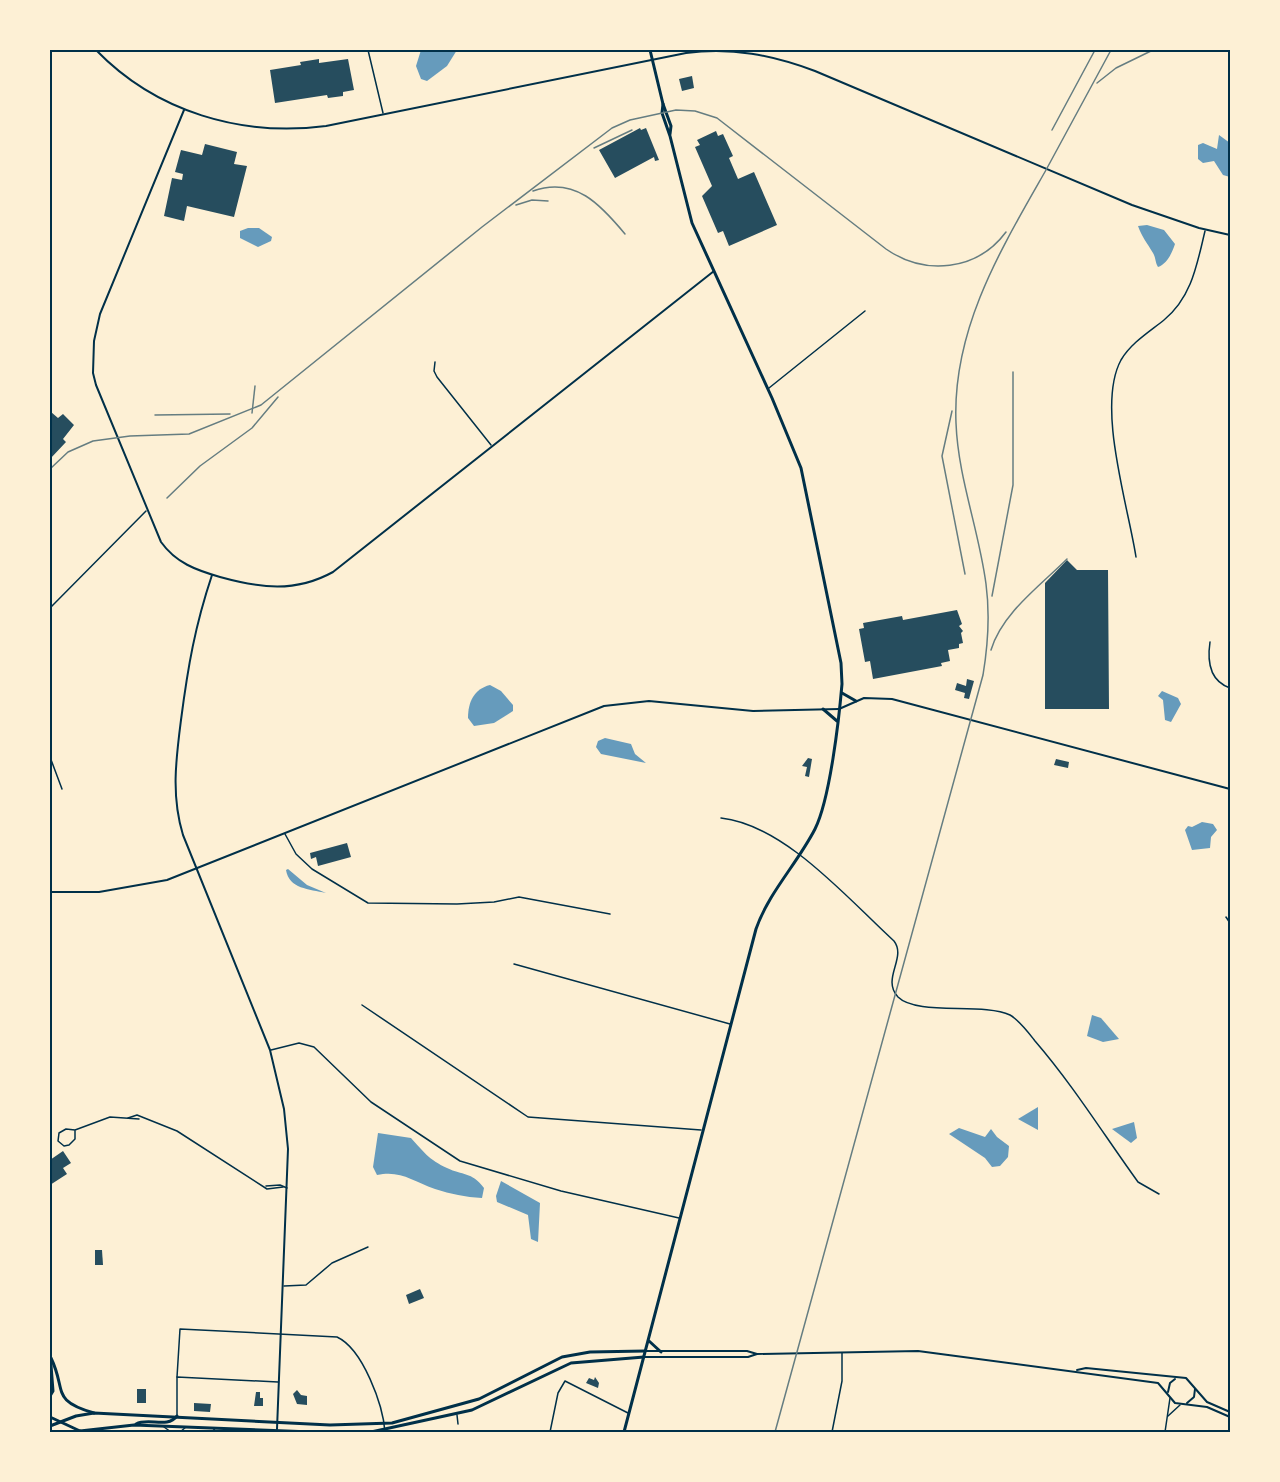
<svg xmlns="http://www.w3.org/2000/svg" width="1280" height="1482" viewBox="0 0 1280 1482" font-family="'Noto Sans',sans-serif">
<style>
.water{fill:#669bbc}
.building{fill:#264d5e}
.lines{fill:none;stroke-linecap:round;stroke-linejoin:round}
.minor{stroke:#003049;stroke-width:1.5}
.tertiary{stroke:#003049;stroke-width:2}
.secondary{stroke:#003049;stroke-width:2}
.primary{stroke:#003049;stroke-width:3}
.motorway{stroke:#003049;stroke-width:3}
.rail{stroke:#657d81;stroke-width:1.5}
.neatline{fill:none;stroke:#003049;stroke-width:2}
</style>
<rect width="100%" height="100%" fill="#fdf0d5"/>
<g class="water">
<path d="M421,50H457L447,66L427,81L421,79L416,66Z"/>
<path d="M1219,135L1230,143V177L1223,175L1214,161L1203,163L1198,159V145L1203,143L1217,149Z"/>
<path d="M1147,225L1164,230L1175,244C1172,253 1167,264 1158,267C1155,262 1156,258 1153,253C1147,243 1142,237 1138,226Z"/>
<path d="M248,228H259L272,237L271,241L258,247L240,238V231Z"/>
<path d="M490,685L501,691L513,705V711L494,723L474,726L468,718C468,702 474,689 490,685Z"/>
<path d="M1162,691L1178,698L1181,704L1171,722L1165,720L1163,700L1158,696Z"/>
<path d="M605,738L631,744L635,754L646,763L601,754L596,747L598,741Z"/>
<path d="M1202,822L1213,824L1217,830L1211,837L1210,848L1192,850L1185,830L1188,826L1192,827Z"/>
<path d="M288,869L307,885L326,893C309,889 289,889 286,870Z"/>
<path d="M1092,1015L1101,1018L1119,1039L1103,1042L1087,1036Z"/>
<path d="M1038,1107V1130L1018,1119Z"/>
<path d="M1134,1122L1137,1138L1131,1143L1112,1129Z"/>
<path d="M959,1128L985,1137L991,1129L997,1137L1009,1146L1008,1157L1000,1166L992,1167L985,1158L949,1134Z"/>
<path d="M378,1133L411,1138C423,1151 429,1160 447,1168C463,1176 471,1171 484,1188L482,1198C465,1197 451,1194 435,1189C412,1181 401,1170 377,1175L373,1167Z"/>
<path d="M501,1181L540,1203L538,1242L531,1239L528,1215L497,1202L496,1196Z"/>
</g>
<g class="building">
<path d="M319,59V63L348,59L354,90L343,92V96L328,98L327,95L275,103L270,70L301,65L300,62Z"/>
<path d="M692,76L694,88L682,91L679,79Z"/>
<path d="M640,128L641,130L646,128L659,160L655,161L654,157L615,178L599,150Z"/>
<path d="M716,131L718,136L723,134L733,156L729,158L738,179L754,172L777,225L729,246L723,231L718,233L702,196L712,186L695,147L700,145L697,140Z"/>
<path d="M205,144L237,152L234,164L247,166L234,217L187,206L184,221L164,216L172,178L182,180L183,174L175,172L181,150L202,155Z"/>
<path d="M51,412L58,418L63,414L74,425L63,439L66,442L50,459Z"/>
<path d="M1067,560L1077,570H1108L1109,709H1045V583Z"/>
<path d="M957,610L962,624L959,626L963,631L961,633L963,643L959,644V648L948,650L950,661L941,663L942,666L873,679L870,661L865,662L859,629L864,628L863,623L902,616L903,620Z"/>
<path d="M967,679L974,681L969,699L964,698L965,693L955,690L957,683L966,686Z"/>
<path d="M808,758L812,759L809,777L805,776L807,767L802,766Z"/>
<path d="M1056,759L1069,762L1068,768L1054,765Z"/>
<path d="M347,843L351,857L318,866L316,857L311,859L310,853Z"/>
<path d="M63,1151L71,1163L63,1168L67,1174L50,1185V1160Z"/>
<path d="M95,1250H102L103,1265H95Z"/>
<path d="M420,1289L424,1298L409,1304L406,1295Z"/>
<path d="M595,1377L599,1383L598,1388L586,1383L589,1378L594,1380Z"/>
<rect x="137" y="1389" width="9" height="14"/>
<path d="M297,1390L301,1395L307,1396V1405L297,1404L293,1394Z"/>
<path d="M256,1392H260V1398H263V1406H254Z"/>
<path d="M194,1403L211,1404L210,1412L194,1411Z"/>
</g>
<g class="lines">
<g class="minor">
<path d="M368,50L383,113"/>
<path d="M435,362L434,371L437,377L491,445"/>
<path d="M769,388L865,311"/>
<path d="M1136,557C1128,505 1096,406 1121,360C1131,343 1149,332 1164,320C1192,297 1197,264 1205,231"/>
<path d="M50,608L146,511"/>
<path d="M1210,642C1207,662 1210,681 1230,688"/>
<path d="M50,757L62,789"/>
<path d="M721,818C785,825 848,899 894,941C907,958 881,979 898,997C917,1016 983,1002 1010,1015C1020,1021 1028,1032 1035,1041C1073,1085 1104,1135 1138,1182L1159,1194"/>
<path d="M285,834L296,854L312,869L368,903L457,904L494,902L519,897L610,914"/>
<path d="M1226,917L1230,923"/>
<path d="M514,964L730,1024"/>
<path d="M362,1005L528,1117L701,1130"/>
<path d="M271,1050L299,1043L314,1047L371,1102L460,1161L561,1191L679,1218"/>
<path d="M128,1118L137,1115L177,1131L267,1189L283,1187"/>
<path d="M75,1130V1139L69,1145L64,1146L58,1141L59,1133L66,1129L75,1130L110,1117L139,1119"/>
<path d="M266,1186L280,1185L287,1188"/>
<path d="M284,1286L306,1285L332,1263L368,1247"/>
<path d="M177,1377L180,1329L337,1337C363,1349 383,1405 385,1432"/>
<path d="M177,1415V1377L278,1382"/>
<path d="M457,1415L458,1424"/>
<path d="M1168,1416L1180,1405"/>
<path d="M164,1427L171,1432"/>
<path d="M213,1428L216,1432"/>
<path d="M180,1432L186,1427"/>
<path d="M498,1432H521"/>
<path d="M550,1432L558,1393L565,1381L628,1413"/>
<path d="M832,1432L842,1381V1353"/>
<path d="M1165,1432L1170,1398"/>
</g>
<g class="tertiary">
<path d="M184,110L100,314L94,341L93,373L96,385L161,542C176,563 196,570 220,577C260,588 295,593 333,572L714,271"/>
<path d="M212,575C195,626 188,666 181,720C176,759 171,796 183,835L270,1050L284,1109L288,1149L277,1429"/>
<path d="M839,709L864,698L892,699L1230,789"/>
</g>
<g class="secondary">
<path d="M96,50C156,112 241,137 326,126L686,53C732,47 772,55 815,71L1132,205L1199,228L1230,235"/>
<path d="M50,892H99L167,880L604,706L649,701L753,711L839,709"/>
<path d="M645,1351H747L757,1354L918,1351L1158,1383L1175,1403L1207,1407L1230,1417"/>
<path d="M644,1357H748L757,1354"/>
<path d="M1077,1370L1086,1368L1186,1378L1207,1402L1230,1412"/>
<path d="M1168,1392L1170,1383L1175,1379"/>
<path d="M1187,1403L1194,1397L1195,1389"/>
</g>
<g class="primary">
<path d="M650,50L663,104L671,126L670,134"/>
<path d="M842,693L856,701"/>
<path d="M823,709L837,721"/>
<path d="M649,1341L661,1352"/>
<path d="M50,1417L80,1431L134,1425L312,1432"/>
<path d="M136,1424C149,1417 167,1429 177,1416"/>
<path d="M50,1426L76,1416L94,1413L330,1425L392,1423L479,1399L562,1357L590,1352L645,1351"/>
<path d="M371,1432L472,1410L571,1363L644,1357"/>
<path d="M624,1432L756,929C769,892 797,864 815,829C830,799 839,719 842,684L841,663L801,468L772,398L692,223L670,136L662,113L663,104"/>
</g>
<g class="motorway">
<path d="M50,1352L53,1391L50,1396"/>
<path d="M51,1358C67,1391 50,1400 94,1413"/>
<path d="M74,1432L80,1431"/>
</g>
<g class="rail">
<path d="M1097,83L1116,68L1153,50"/>
<path d="M1052,130L1095,50"/>
<path d="M594,148L632,130"/>
<path d="M533,191C575,176 601,205 625,234"/>
<path d="M516,205L532,200L548,201"/>
<path d="M952,411L942,456L965,574"/>
<path d="M252,413L255,386"/>
<path d="M155,415L230,414"/>
<path d="M50,469L68,452L93,441L130,436L189,434L261,405L482,227L612,128L630,120L676,110L695,111L717,118L886,249C925,276 977,271 1006,232"/>
<path d="M167,498L200,466L252,428L278,397"/>
<path d="M992,596L1013,485V372"/>
<path d="M991,650C1002,613 1041,585 1067,559"/>
<path d="M775,1432L983,675C988,645 990,614 986,584C979,530 958,478 956,423C952,329 1001,249 1046,170C1068,130 1089,90 1111,50"/>
</g>
</g>
<rect width="1280" height="1482" fill="none" stroke="#fdf0d5" stroke-width="102"/>
<rect x="51" y="51" width="1178" height="1380" class="neatline"/>
</svg>
